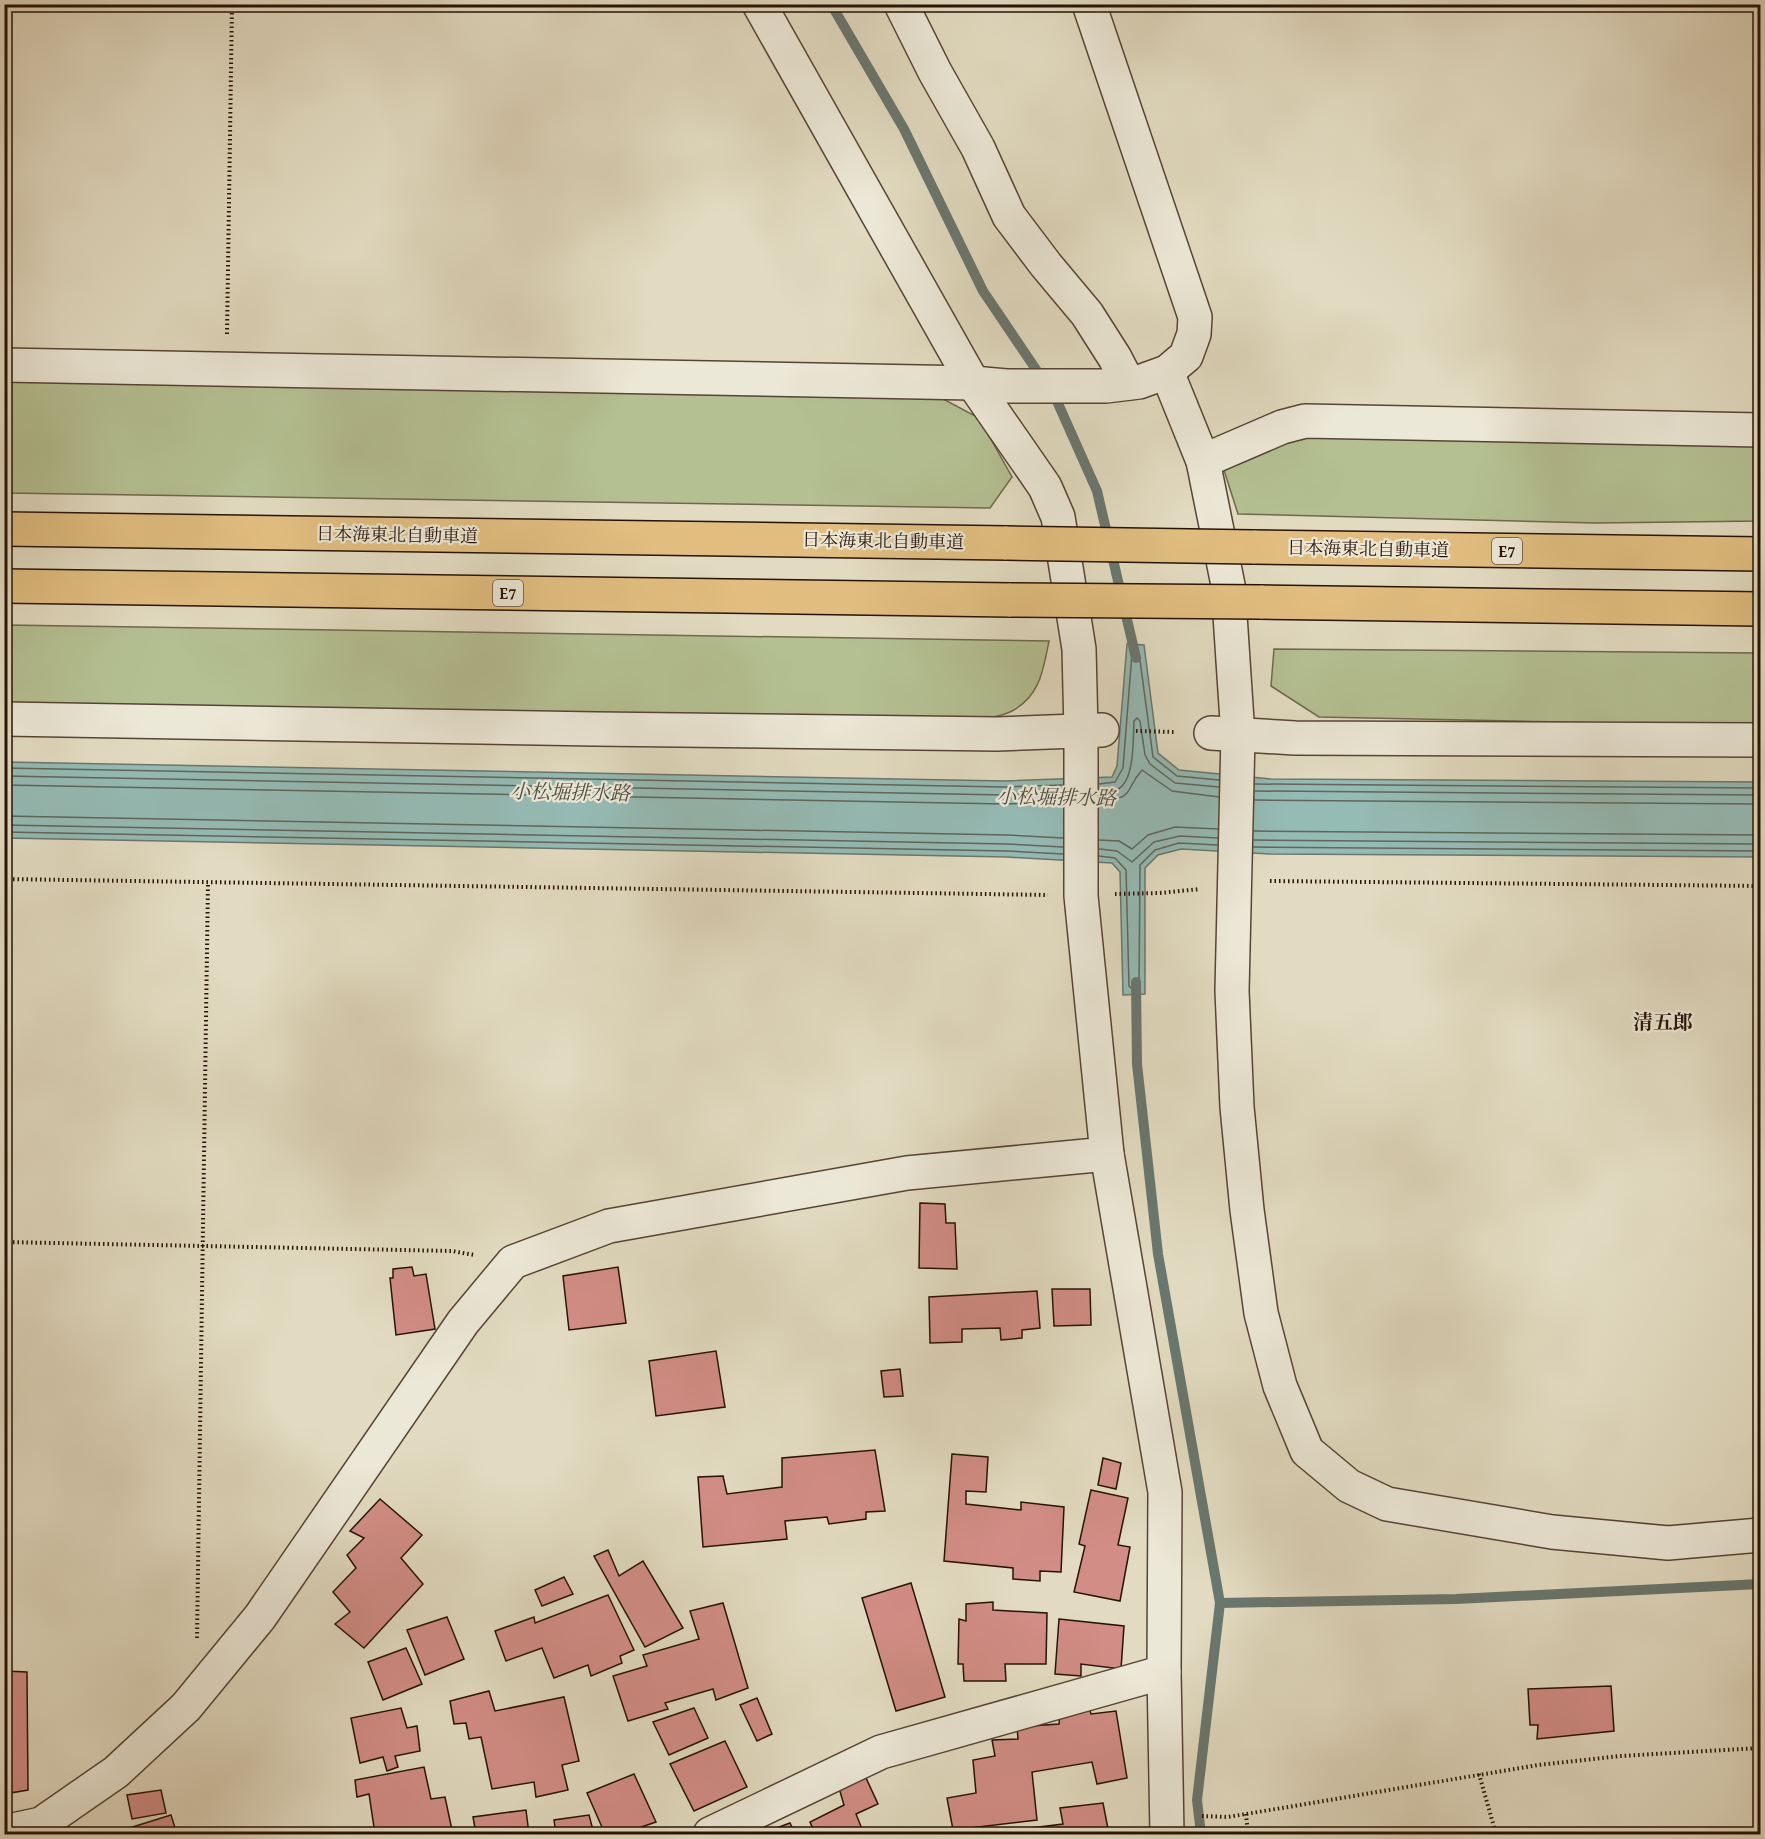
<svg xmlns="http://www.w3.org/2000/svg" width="1765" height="1839" viewBox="0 0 1765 1839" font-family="'Gentium Book Plus','Noto Serif JP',serif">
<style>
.green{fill:#b4c092;stroke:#6e694c;stroke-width:1.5}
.water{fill:#95bbb5;stroke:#69776f;stroke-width:1.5}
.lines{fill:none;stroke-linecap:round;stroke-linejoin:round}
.shore{stroke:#5e665e;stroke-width:1.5}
.stream{stroke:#69776f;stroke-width:10}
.building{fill:#d28d86;stroke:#271206;stroke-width:1.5}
.minor-casing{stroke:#564435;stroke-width:36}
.highway-casing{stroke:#271206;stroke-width:36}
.path{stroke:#271206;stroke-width:4;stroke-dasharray:1.5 3;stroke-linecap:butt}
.minor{stroke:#ece8d7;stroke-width:33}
.highway{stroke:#e1be80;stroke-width:33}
.highway-bridge-casing{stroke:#271206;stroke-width:36;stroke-linecap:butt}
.highway-bridge{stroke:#e1be80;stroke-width:33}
.labels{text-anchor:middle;stroke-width:4.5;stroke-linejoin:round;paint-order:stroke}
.shield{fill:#ece8d7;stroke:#625245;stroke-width:1.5}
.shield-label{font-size:16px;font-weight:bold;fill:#271206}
.street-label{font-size:18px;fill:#271206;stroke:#ece8d7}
.water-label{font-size:20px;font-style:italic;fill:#4e4d43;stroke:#ece8d7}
.neighbourhood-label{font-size:20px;font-weight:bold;fill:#271206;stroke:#ece8d7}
</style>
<rect width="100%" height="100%" fill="#e2dbc1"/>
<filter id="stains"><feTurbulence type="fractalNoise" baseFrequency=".00333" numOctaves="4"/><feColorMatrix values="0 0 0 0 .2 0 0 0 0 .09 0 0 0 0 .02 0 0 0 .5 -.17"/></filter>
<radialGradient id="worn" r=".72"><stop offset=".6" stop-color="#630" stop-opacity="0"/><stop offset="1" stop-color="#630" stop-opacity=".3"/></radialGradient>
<g class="green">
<path d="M5,379L932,393L979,418L1012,477L990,508L5,493Z"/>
<path d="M1289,427L1760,428V521L1595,523L1238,514L1223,467Z"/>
<path d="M5,625L1049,641C1043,671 1040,697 1010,712C1000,717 985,718 974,721L5,705Z"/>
<path d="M1274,649L1760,653V726L1319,717L1271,686Z"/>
</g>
<path class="water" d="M1127,644L1144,645L1158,753L1179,770L1271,779L1760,782V857L1270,854L1181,849L1158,855L1145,868V994L1123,995L1120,872L1112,863L1007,857L5,838V762L1005,781L1112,777L1117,766Z"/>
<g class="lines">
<g class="shore">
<path d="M4,768L1005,787L1063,785"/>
<path d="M4,776L1005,795L1063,793"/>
<path d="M1099,784L1115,782L1123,768L1132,653L1135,650L1139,653L1153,757L1177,776L1219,780"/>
<path d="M1255,784L1760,788"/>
<path d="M4,785L1005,804L1063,802"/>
<path d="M1099,791C1105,791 1113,792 1118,789C1135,780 1133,738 1134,721L1137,718L1140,721L1145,755L1150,764L1175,783L1219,787"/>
<path d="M1255,791L1760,795"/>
<path d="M1099,800C1137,799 1123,791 1142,770L1172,791L1219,797"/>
<path d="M1254,800L1760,804"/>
<path d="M4,816L1007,835L1063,838"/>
<path d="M4,825L1007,844L1063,847"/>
<path d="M1254,831L1760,835"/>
<path d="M4,832L1007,851L1063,854"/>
<path d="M1099,840L1119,841L1132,849L1148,835L1175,827L1218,829"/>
<path d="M1254,840L1760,844"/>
<path d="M1253,847L1760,851"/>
<path d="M1099,849L1117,851L1132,862L1154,842L1180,836L1218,838"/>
<path d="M1099,856L1115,858L1126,870L1129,986L1131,988H1136L1139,986L1140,865L1155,850L1179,843L1217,845"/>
</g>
<g class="stream">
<path d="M831,4L904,129L983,291L1056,399L1097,491L1136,658"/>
<path d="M1136,982L1137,1064L1158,1254L1220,1603L1197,1800L1201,1834"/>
<path d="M1220,1603L1456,1599L1760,1584"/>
</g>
</g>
<g class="building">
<path d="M920,1203L945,1204L946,1223H955L957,1269L919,1268Z"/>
<path d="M412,1267L414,1276L426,1274L435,1329L396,1335L390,1278H393V1269Z"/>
<path d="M618,1267L626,1323L569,1330L563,1276Z"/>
<path d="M1052,1289H1090L1091,1325L1054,1326Z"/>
<path d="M1037,1291L1040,1328L1022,1330V1338L1001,1340L1000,1328L962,1329V1342L930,1343L929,1297Z"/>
<path d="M716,1351L725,1407L656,1416L649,1361Z"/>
<path d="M900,1369L903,1396L884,1397L881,1371Z"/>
<path d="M875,1450L885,1511L866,1512V1519L829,1524L827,1517L785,1521L787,1539L703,1547L698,1477L723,1476L727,1494L782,1487V1458Z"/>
<path d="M952,1454L988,1457L986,1492L966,1491V1504L1021,1510V1502L1064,1507L1061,1572L1040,1571V1581L1013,1579V1568L944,1561Z"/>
<path d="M1103,1458L1121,1463L1116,1489L1098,1485Z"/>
<path d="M1091,1490L1128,1498L1118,1545L1130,1547L1120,1601L1074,1592L1085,1546L1079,1544Z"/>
<path d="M380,1499L422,1535L401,1558L423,1584L364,1648L335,1624L350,1612L333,1592L356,1568L347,1555L364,1538L350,1531Z"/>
<path d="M608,1550L619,1576L643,1561L683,1628L645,1647L594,1556Z"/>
<path d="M564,1577L573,1594L542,1606L535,1590Z"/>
<path d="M911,1583L945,1697L896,1711L862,1598Z"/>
<path d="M608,1595L634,1650L620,1656L622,1663L591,1676L588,1665L554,1678L542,1648L506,1661L495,1631L534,1617L535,1623Z"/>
<path d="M993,1602V1610L1047,1613L1046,1664H1005L1006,1681H964L963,1664H958L959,1619L966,1621V1604Z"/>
<path d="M723,1603L748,1688L716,1700L713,1689L665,1703L668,1709L628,1721L613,1676L647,1666L643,1655L699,1639L690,1611Z"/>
<path d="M447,1617L464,1659L425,1675L407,1630Z"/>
<path d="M1059,1619L1124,1626L1121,1669L1081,1664V1676L1055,1674Z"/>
<path d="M406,1648L422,1684L383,1700L368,1662Z"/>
<path d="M4,1671L27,1672L28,1790L4,1794Z"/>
<path d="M1611,1686L1614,1731L1537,1739L1538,1725H1530L1528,1689Z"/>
<path d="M489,1691L495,1711L564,1697L579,1761L562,1765L568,1790L536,1797L534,1782L492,1789L481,1737L469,1739L466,1723L454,1724L450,1701Z"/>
<path d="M757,1698L772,1734L757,1741L740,1705Z"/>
<path d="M1089,1707L1091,1714L1116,1711L1127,1778L1097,1784L1092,1762L1032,1772L1037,1820L953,1830L947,1798L976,1793L973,1760L995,1756L992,1740L1018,1739L1017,1727L1059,1724L1060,1712Z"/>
<path d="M401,1708L407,1728L417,1726L420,1751L395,1756L398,1767L387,1771L383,1757L360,1763L351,1718Z"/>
<path d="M694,1708L708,1738L669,1755L653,1722Z"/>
<path d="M725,1741L747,1787L694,1811L670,1764Z"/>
<path d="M424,1767L431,1799L445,1797L452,1830L430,1834H375L369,1794L357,1797L355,1780Z"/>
<path d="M634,1774L656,1822L621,1834H605L587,1793Z"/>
<path d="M866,1778L878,1804L856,1814L864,1834H804L813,1829L810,1822L844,1805L839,1788Z"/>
<path d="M161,1790L166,1813L132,1819L127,1795Z"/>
<path d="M1103,1803L1109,1834H1015L1014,1830L1063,1824L1060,1808Z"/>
<path d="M526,1810L529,1834H476L473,1817Z"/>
<path d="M171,1815L177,1834H125L123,1830Z"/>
<path d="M589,1815L594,1834H556L554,1820Z"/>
<path d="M790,1823L795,1834H760Z"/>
</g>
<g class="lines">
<defs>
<g id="minor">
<path d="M759,4L973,383L1045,487L1058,517L1079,649L1081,731V896L1107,1154L1165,1492L1164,1672L1167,1834"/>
<path d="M901,4L935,72L978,148L1009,216L1046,265L1087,314L1115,358L1128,383"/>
<path d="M4,365L973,383L1006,386H1106L1139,382L1167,372L1186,356L1194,334L1195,317L1089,4"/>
<path d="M1167,372L1203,461L1228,585L1238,736L1232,991L1237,1107L1247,1210L1261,1313L1280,1386L1307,1451L1349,1486L1387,1504L1552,1532L1668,1543L1760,1535"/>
<path d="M1203,461L1282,427L1305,421L1760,430"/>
<path d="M4,719L596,729L997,734L1102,730"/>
<path d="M1211,733L1295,738L1760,740"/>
<path d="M4,1832L41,1824L116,1772L186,1707L260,1617L463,1322L513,1262L609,1226L907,1173L1107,1154"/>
<path d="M710,1834L881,1752L1164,1672"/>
</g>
<g id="highway">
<path d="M4,529L1007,543"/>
<path d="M1253,547L1760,554"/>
<path d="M4,586L1011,600"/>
<path d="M1260,602L1760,609"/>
</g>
</defs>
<use href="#minor" class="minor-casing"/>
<use href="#highway" class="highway-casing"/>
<g class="path">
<path d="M227,334L232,4"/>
<path d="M1136,731L1176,732"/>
<path d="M4,879L1048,895"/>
<path d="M1270,881L1760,886"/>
<path d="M1115,894L1160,893L1200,889"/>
<path d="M4,1242L452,1251L474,1255"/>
<path d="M197,1638L208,882"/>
<path d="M1479,1774L1496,1834"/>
<path d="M1246,1814L1248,1834"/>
<path d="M1202,1816L1228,1817L1538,1765L1620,1756L1760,1748"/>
</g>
<use href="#minor" class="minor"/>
<use href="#highway" class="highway"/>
<defs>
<g id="highway-bridge">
<path d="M1007,543L1253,547"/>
<path d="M1011,600L1260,602"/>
</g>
</defs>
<use href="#highway-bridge" class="highway-bridge-casing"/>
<use href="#highway-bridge" class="highway-bridge"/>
</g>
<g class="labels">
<g class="shield">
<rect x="1492" y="538" width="30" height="26" rx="4.5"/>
<rect x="493" y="580" width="30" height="26" rx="4.5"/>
</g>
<g class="shield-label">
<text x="1507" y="557">E7</text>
<text x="508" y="599">E7</text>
</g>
<g class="street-label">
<text transform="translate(397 535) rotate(1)" y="6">日本海東北自動車道</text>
<text transform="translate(883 541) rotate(1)" y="6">日本海東北自動車道</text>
<text transform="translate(1368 549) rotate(1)" y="6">日本海東北自動車道</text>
</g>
<g class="water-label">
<text transform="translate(570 792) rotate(1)" y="7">小松堀排水路</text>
<text transform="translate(1056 797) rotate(1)" y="7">小松堀排水路</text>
</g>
<g class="neighbourhood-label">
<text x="1663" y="1029">清五郎</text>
</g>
</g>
<rect width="1765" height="1839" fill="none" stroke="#e2dbc1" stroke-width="24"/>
<rect x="6" y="6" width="1753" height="1827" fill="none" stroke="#271206" stroke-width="3"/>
<rect x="12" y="12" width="1741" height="1815" fill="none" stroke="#271206" stroke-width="1.5"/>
<rect width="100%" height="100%" filter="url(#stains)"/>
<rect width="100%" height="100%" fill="url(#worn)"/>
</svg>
